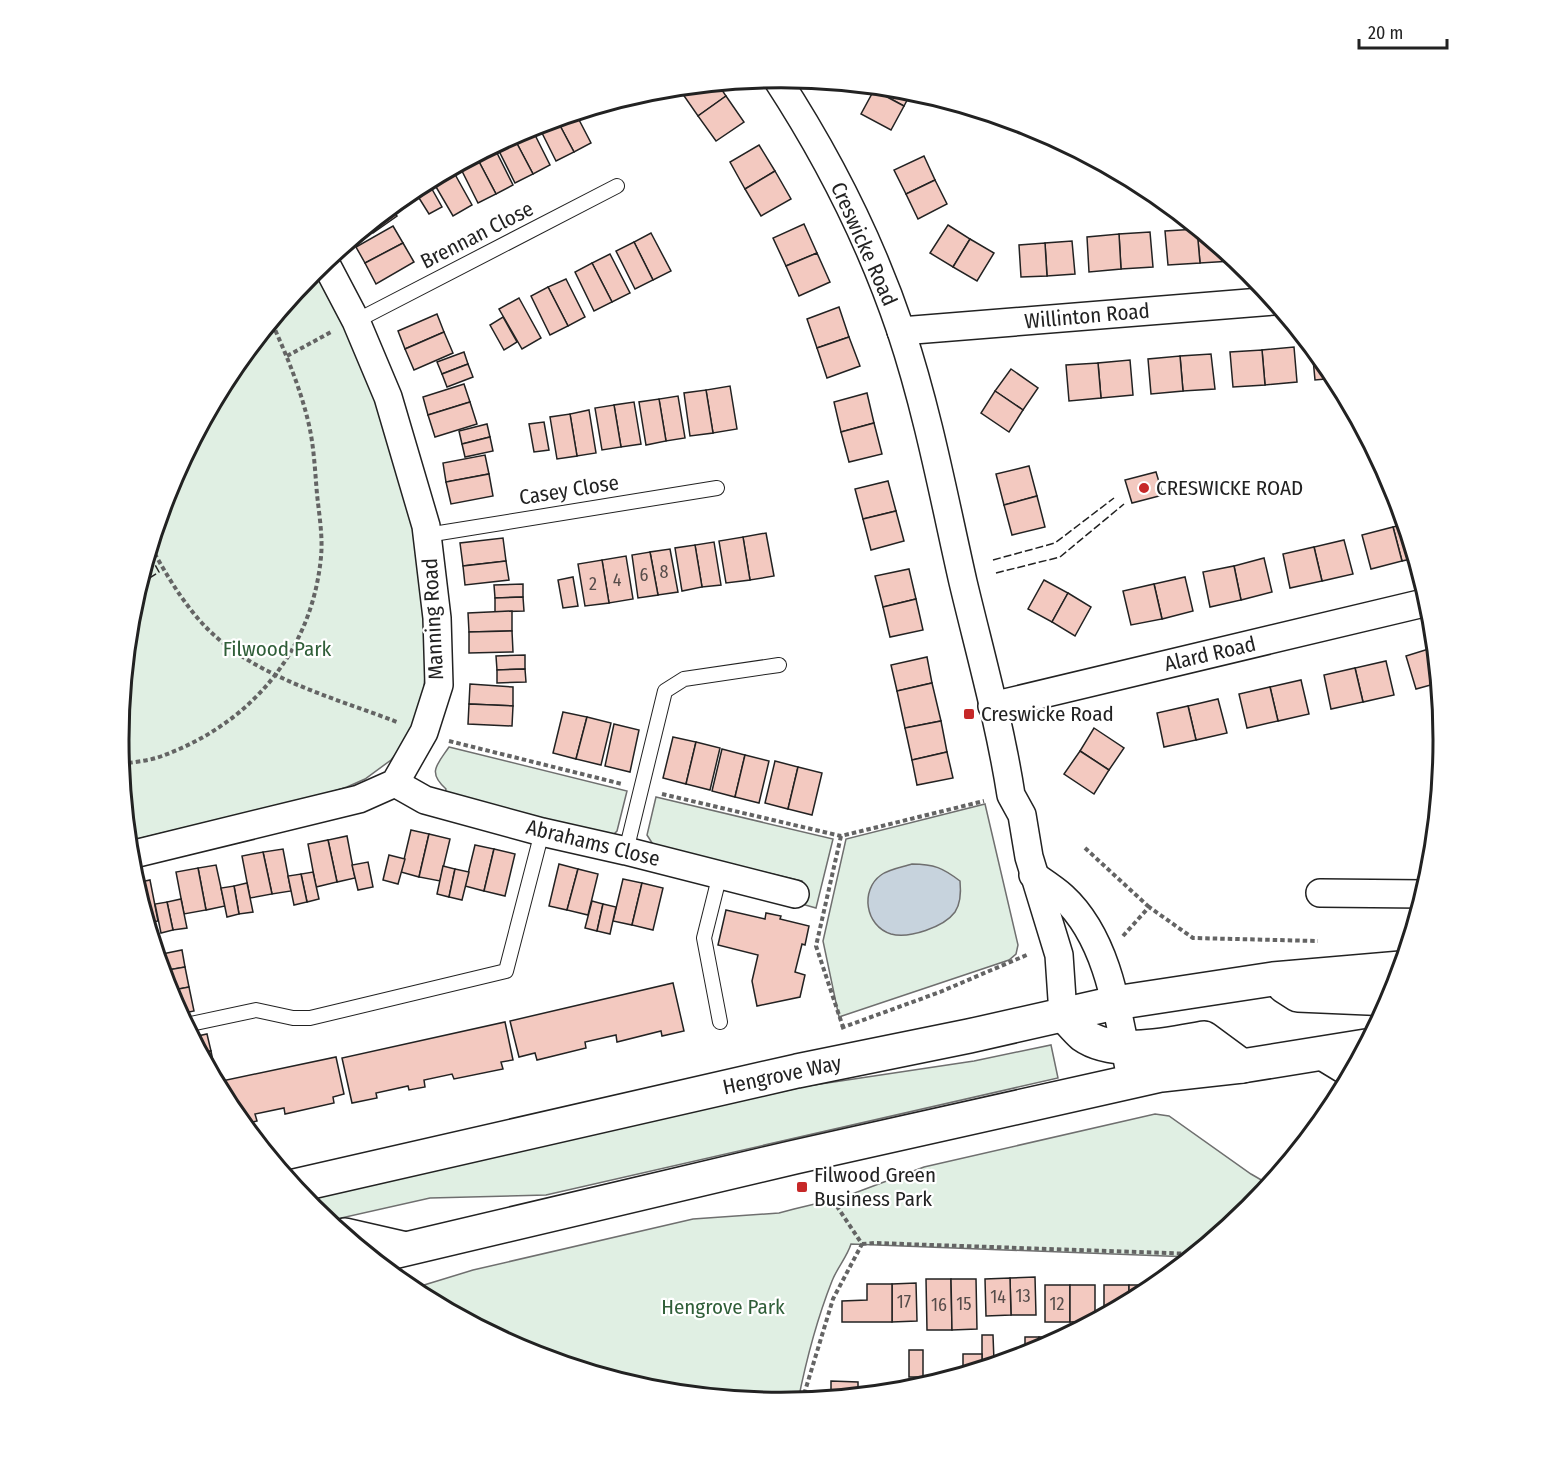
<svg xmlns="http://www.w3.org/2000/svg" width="1563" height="1481" viewBox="0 0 1563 1481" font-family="'Fira Sans Condensed',sans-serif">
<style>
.green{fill:#e0efe3;stroke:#6f6f6f;stroke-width:1.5}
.water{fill:#c7d3dd;stroke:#6f6f6f;stroke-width:1.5}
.building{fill:#f3c9c0;stroke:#222;stroke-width:1.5}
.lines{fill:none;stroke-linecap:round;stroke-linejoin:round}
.lane-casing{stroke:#222;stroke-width:16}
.street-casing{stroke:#222;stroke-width:30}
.secondary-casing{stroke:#222;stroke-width:36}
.highway-casing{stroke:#222;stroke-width:36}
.path{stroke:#646464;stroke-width:4;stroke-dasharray:4.5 3;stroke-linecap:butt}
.lane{stroke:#fff;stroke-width:14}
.street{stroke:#fff;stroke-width:27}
.secondary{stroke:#fff;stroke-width:33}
.highway{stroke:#fff;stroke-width:33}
.fence{stroke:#222;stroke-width:1.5;stroke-dasharray:8 3;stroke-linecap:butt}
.poi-dot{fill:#c62828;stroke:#fff;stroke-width:2}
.labels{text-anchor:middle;stroke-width:4.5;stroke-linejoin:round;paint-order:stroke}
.number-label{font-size:18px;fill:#564c4a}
.street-label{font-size:21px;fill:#222;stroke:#fff}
.poi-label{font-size:21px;fill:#222;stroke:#fff;text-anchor:start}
.park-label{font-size:21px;fill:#2f5e38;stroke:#fff}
.rim{fill:none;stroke:#222;stroke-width:3}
</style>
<rect width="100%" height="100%" fill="#fff"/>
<g class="green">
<path d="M317,268L393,432L417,531L427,654L423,698L406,741L391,760L365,779L347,787L325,794L129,841L119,740L132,611L170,487L231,372Z"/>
<path d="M449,747L627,791L617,831L612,836L444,797L446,789C427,772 437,765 449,747Z"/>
<path d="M656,797L833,839L816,908L798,903L802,881L654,846L647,835Z"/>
<path d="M985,804L1018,945L1016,954L1009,960L839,1017L823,941L846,839Z"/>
<path d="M1051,1045L1058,1078L546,1195L430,1198L328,1221L313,1209L304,1198L807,1086L974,1061Z"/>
<path d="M1155,1114L1169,1116L1251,1174L1270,1185L1250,1209L1191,1257L851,1244C847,1257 837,1268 832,1281C817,1319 806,1361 798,1401L781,1403L652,1390L528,1352L411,1289L473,1270L693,1219L779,1213L794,1209L844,1197L924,1167Z"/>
</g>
<path class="water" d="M912,864C934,864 943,868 960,881C961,891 961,903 955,912C944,927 909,939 891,934C865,926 860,890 881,875C889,869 903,867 912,864Z"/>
<g class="building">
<path d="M718,84L726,96L698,116L680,90L684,88Z"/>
<path d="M875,87L911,91H912L904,106L874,90Z"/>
<path d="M874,90L904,106L891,130L861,114Z"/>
<path d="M726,96L744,122L716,141L698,116Z"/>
<path d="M576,114L591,143L574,152L557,120Z"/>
<path d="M557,120L574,152L556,161L538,125Z"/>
<path d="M531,127L550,165L533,174L513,136Z"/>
<path d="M513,136L533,174L515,183L496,145Z"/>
<path d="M759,145L775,171L745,189L730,162Z"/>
<path d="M494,147L513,185L496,194L476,156Z"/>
<path d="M476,156L496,194L478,203L459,165Z"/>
<path d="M924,156L935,180L906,194L894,170Z"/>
<path d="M452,169L472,205L453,216L432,180Z"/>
<path d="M775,171L791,199L761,216L745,189Z"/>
<path d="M935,180L947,204L918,219L906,194Z"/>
<path d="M428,182L442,207L429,214L414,190Z"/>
<path d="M392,208L397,216L373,233L369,226Z"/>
<path d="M804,224L817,253L786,266L773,238Z"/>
<path d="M948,225L970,239L953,267L930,253Z"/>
<path d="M393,226L403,243L365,263L356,247Z"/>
<path d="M1197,229L1232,257V261L1200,263Z"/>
<path d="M1197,229L1200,263L1168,265L1165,231Z"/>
<path d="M1150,232L1153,267L1121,269L1119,234Z"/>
<path d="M651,233L671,271L653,280L634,242Z"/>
<path d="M1119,234L1121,269L1089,272L1087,237Z"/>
<path d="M970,239L994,253L977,281L953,267Z"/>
<path d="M1072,241L1075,274L1047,276L1045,243Z"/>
<path d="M634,242L653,280L635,289L616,251Z"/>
<path d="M403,243L414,262L376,284L365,263Z"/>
<path d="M1045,243L1047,276L1021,277L1019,245Z"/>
<path d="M817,253L830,282L799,296L786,266Z"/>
<path d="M610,254L630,293L612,302L592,263Z"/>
<path d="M592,263L612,302L594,311L575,272Z"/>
<path d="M566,279L585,317L568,326L548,287Z"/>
<path d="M548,287L568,326L550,335L531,296Z"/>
<path d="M519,298L541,338L522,349L499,309Z"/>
<path d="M839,307L849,337L817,348L807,319Z"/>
<path d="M437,314L444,332L405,349L398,331Z"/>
<path d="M503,317L517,342L504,350L490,325Z"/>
<path d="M444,332L453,353L414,370L405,349Z"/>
<path d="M849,337L860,366L827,378L817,348Z"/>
<path d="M1294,347L1297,382L1265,385L1262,350Z"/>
<path d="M1312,348L1333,373L1336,378L1315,380Z"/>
<path d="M1262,350L1265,385L1233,387L1230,352Z"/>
<path d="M464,352L468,364L442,374L437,362Z"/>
<path d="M1211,354L1215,389L1183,391L1180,356Z"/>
<path d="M1180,356L1183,391L1151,394L1148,359Z"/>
<path d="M1130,360L1133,395L1101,398L1098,363Z"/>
<path d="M1098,363L1101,398L1069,401L1066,365Z"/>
<path d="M468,364L473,377L447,387L442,374Z"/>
<path d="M1011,369L1038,388L1023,410L995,391Z"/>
<path d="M464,384L470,402L428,415L423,397Z"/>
<path d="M730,386L737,429L713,433L706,390Z"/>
<path d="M706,390L713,433L690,436L684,393Z"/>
<path d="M995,391L1023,410L1009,432L981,413Z"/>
<path d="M867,393L874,423L841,432L834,402Z"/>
<path d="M678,396L685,438L666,441L659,399Z"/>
<path d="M659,399L666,441L646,445L639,402Z"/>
<path d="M470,402L477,424L435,437L428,415Z"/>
<path d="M634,402L641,444L621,447L614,405Z"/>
<path d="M614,405L621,447L602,450L595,408Z"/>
<path d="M589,410L596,453L577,456L570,414Z"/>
<path d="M570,414L577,456L557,459L550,417Z"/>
<path d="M544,422L549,450L534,452L529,424Z"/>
<path d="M874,423L882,454L849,462L841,432Z"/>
<path d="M487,424L490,437L462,444L459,431Z"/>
<path d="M490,437L493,451L465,457L462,444Z"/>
<path d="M485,455L489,474L446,482L443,463Z"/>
<path d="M1029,466L1037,496L1004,505L996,474Z"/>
<path d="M1156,472L1163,495L1132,503L1125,480Z"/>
<path d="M489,474L493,496L451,504L446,482Z"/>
<path d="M888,481L896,511L863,519L855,489Z"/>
<path d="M1037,496L1045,527L1012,535L1004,505Z"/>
<path d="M896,511L904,541L871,550L863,519Z"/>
<path d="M1405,524L1415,558L1402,561L1393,527Z"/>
<path d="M1393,527L1402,561L1371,569L1362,535Z"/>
<path d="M766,533L774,576L750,580L743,537Z"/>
<path d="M743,537L750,580L726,583L719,541Z"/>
<path d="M503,538L506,561L463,566L460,543Z"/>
<path d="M1344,540L1353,574L1322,581L1314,547Z"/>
<path d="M714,542L721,585L702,587L695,545Z"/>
<path d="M695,545L702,587L682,591L675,548Z"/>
<path d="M1314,547L1322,581L1290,588L1283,554Z"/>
<path d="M670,549L678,592L658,595L650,552Z"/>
<path d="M650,552L658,595L638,598L632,555Z"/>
<path d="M626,556L633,599L609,603L602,560Z"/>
<path d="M1264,558L1272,592L1241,600L1234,566Z"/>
<path d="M602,560L609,603L585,606L578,564Z"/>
<path d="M506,561L509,580L465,585L463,566Z"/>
<path d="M1234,566L1241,600L1210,607L1203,572Z"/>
<path d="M909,569L916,599L883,607L875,576Z"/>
<path d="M573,577L578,606L563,608L558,580Z"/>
<path d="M1185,577L1193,611L1162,619L1154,584Z"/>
<path d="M1044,580L1068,593L1052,622L1028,609Z"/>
<path d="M523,584V597L495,598L494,585Z"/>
<path d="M1154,584L1162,619L1131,625L1123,591Z"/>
<path d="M1068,593L1091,607L1075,636L1052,622Z"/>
<path d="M523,597L524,611L495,612V598Z"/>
<path d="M916,599L923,630L890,637L883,607Z"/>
<path d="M512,611V631L469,632L468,613Z"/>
<path d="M512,631L513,652L469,653V632Z"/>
<path d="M1435,647L1438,683L1416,689L1406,656Z"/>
<path d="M525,655V669L497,670L496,656Z"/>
<path d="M927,657L932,683L897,691L891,665Z"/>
<path d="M1386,661L1394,695L1363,702L1355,668Z"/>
<path d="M1355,668L1363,702L1331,709L1324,675Z"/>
<path d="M525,669L526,682L497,683V670Z"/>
<path d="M1301,680L1309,714L1278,721L1270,687Z"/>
<path d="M932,683L941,721L905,728L897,691Z"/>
<path d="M470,684L513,687V706L469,704Z"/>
<path d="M1270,687L1278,721L1247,728L1239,694Z"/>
<path d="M1218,699L1227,733L1196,740L1188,706Z"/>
<path d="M469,704L513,706L512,726L468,724Z"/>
<path d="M1188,706L1196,740L1164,747L1157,713Z"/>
<path d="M563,712L587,717L576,759L553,753Z"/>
<path d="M587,717L611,723L601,765L576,759Z"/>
<path d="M941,721L947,752L912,760L905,728Z"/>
<path d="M614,724L639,730L630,772L605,766Z"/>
<path d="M1094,728L1124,748L1109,770L1080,751Z"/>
<path d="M673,737L696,742L686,784L663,778Z"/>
<path d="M696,742L720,748L710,790L686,784Z"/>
<path d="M722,749L745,755L735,797L712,791Z"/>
<path d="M1080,751L1109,770L1094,794L1064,774Z"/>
<path d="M947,752L953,778L917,785L912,760Z"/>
<path d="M745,755L769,761L759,803L735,797Z"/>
<path d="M775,761L798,767L788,809L765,803Z"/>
<path d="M798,767L822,773L812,815L788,809Z"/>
<path d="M411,830L429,834L419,877L401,872Z"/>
<path d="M429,834L450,839L440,881L419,877Z"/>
<path d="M347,836L355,878L337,882L328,840Z"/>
<path d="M328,840L337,882L316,887L308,844Z"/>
<path d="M475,845L494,849L484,891L465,886Z"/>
<path d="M283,849L291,891L272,894L263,852Z"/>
<path d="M494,849L515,854L505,896L484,891Z"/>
<path d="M263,852L272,894L250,898L242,856Z"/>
<path d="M389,855L405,859L398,884L383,880Z"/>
<path d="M368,862L373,887L358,890L352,865Z"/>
<path d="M559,864L578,869L567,910L549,906Z"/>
<path d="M216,865L225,906L206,910L198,868Z"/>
<path d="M443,866L455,869L449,897L437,894Z"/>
<path d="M198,868L206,910L184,914L176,872Z"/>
<path d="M455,869L469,872L462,900L449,897Z"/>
<path d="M578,869L598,874L588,915L567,910Z"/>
<path d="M313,872L319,899L307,902L301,874Z"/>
<path d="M301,874L307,902L294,905L288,876Z"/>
<path d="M623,879L642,883L632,925L613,921Z"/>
<path d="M150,880L158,921L148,923L136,883Z"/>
<path d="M247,883L253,912L239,914L234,886Z"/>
<path d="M642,883L663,888L653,930L632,925Z"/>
<path d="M234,886L239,914L227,917L221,888Z"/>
<path d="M181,899L187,928L173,930L167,902Z"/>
<path d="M592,901L603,904L597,931L585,928Z"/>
<path d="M167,902L173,930L161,933L155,904Z"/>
<path d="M603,904L616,907L610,934L597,931Z"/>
<path d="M726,910L765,919L766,913L781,916L780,919L809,926L805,945L802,944L795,972L805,975L800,997L757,1006L752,981L758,955L718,945Z"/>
<path d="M182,950L185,967L162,971L157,955Z"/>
<path d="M185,967L189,987L168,991L162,971Z"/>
<path d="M673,983L684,1031L662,1036L661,1031L617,1042L616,1035L585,1042L586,1048L537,1060L535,1053L519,1057L510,1021Z"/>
<path d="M189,987L194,1011L180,1014L168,991Z"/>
<path d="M505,1022L513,1060L501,1062L503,1069L454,1079L452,1074L424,1080L425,1087L409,1090L408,1086L376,1093L377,1098L352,1103L342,1058Z"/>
<path d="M207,1034L211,1051L201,1053L193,1037Z"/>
<path d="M211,1051L215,1072H211L201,1053Z"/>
<path d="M336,1057L344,1094L333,1097L334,1103L285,1114L284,1108L255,1114L257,1121L243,1124L230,1108L217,1082Z"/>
<path d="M1035,1277L1036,1315H1011L1010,1278Z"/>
<path d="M1010,1278L1011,1315L986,1316L985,1279Z"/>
<path d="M926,1279H951L952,1330H927Z"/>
<path d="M951,1279H976L977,1329L952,1330Z"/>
<path d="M916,1283L917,1321L892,1322V1284Z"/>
<path d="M867,1284H892V1322H842V1301L867,1300Z"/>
<rect x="1045" y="1285" width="25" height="37"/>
<path d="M1070,1285H1095V1321L1070,1322Z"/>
<path d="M1104,1285H1129V1302L1104,1316Z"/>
<path d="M1129,1285H1154V1288L1129,1302Z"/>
<path d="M982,1335H993L994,1361H982Z"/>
<path d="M1025,1337H1039V1350L1025,1356Z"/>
<path d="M1039,1337H1053V1343L1039,1350Z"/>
<rect x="909" y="1350" width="14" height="27"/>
<path d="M963,1354H982V1369L963,1374Z"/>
<path d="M831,1381L858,1382V1395H831Z"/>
<path d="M831,1395L856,1396L830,1398Z"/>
</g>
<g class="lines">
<defs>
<g id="lane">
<path d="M356,321L617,186"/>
<path d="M427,535L717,488"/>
<path d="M626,851L665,691L684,679L779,665"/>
<path d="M720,1022L704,938L720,874"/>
<path d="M186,1025L256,1010L293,1018H310L506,971L542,832"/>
</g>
<g id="street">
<path d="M777,79C828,157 871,242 901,331C928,412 944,498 963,582C980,653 1000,724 1011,795L1022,815L1029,857L1059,955L1063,1014"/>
<path d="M901,331L1274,301"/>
<path d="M992,706L1428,602"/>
<path d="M395,783L425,800L542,832L626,851L795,894"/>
<path d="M130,855L359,799L395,783L424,732L439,685L437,618L426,526L388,397L356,321L325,262"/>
<path d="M1033,875C1043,882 1054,889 1063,897C1111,941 1119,1022 1132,1083"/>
<path d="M1320,893L1424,894"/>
</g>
<path id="secondary" d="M1324,1054L1352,1071"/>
<g id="highway">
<path d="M1284,986L1298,995L1391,999"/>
<path d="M1063,1014C1070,1021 1076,1029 1083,1035C1114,1057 1170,1044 1204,1038L1242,1066"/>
<path d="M294,1186L797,1071L969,1036L1115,1003L1273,979L1401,968"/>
<path d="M345,1235L402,1248"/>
<path d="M372,1257L795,1157L1161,1075L1242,1066L1366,1046"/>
</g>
</defs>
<use href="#lane" class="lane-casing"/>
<use href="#street" class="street-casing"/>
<use href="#secondary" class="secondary-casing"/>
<use href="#highway" class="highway-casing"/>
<g class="path">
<path d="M287,356L331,332"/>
<path d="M151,547C170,581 191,617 222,642C270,681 340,700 397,722"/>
<path d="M449,741L622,784"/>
<path d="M121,764C134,762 149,761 162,756C250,724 312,652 321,557C323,536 319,514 317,494C315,471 314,447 309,425C301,390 287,356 272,323"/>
<path d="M662,794L841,836L984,801"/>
<path d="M841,836L816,946L843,1027"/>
<path d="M1085,848L1149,907"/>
<path d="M1123,936L1149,907L1193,938L1318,941"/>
<path d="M841,1028L940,992L1029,954"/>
<path d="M862,1244L874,1243L1195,1254"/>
<path d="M802,1401L833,1299L862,1244L830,1196"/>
</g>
<use href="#lane" class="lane"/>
<use href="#street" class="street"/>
<use href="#secondary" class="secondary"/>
<use href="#highway" class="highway"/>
<g class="fence">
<path d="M993,560L1055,543L1114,498"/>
<path d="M996,573L1060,557L1124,504"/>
<path d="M140,584L159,572L149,554"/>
</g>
</g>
<g class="poi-dot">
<circle cx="1144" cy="488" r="6"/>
<rect x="963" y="708" width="12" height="12" rx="3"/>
<rect x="796" y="1181" width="12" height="12" rx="3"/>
</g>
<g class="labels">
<g class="number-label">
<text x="664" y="578">8</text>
<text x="644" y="581">6</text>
<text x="617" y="586">4</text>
<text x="593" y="590">2</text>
<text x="1023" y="1302">13</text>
<text x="998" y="1303">14</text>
<text x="904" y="1308">17</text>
<text x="964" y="1310">15</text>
<text x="1057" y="1310">12</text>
<text x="939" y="1311">16</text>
</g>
<g class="street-label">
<text transform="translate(477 235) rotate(-27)" y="7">Brennan Close</text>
<text transform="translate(864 244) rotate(66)" y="7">Creswicke Road</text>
<text transform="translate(1087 316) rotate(-5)" y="7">Willinton Road</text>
<text transform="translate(569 490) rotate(-9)" y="7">Casey Close</text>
<text transform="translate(433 619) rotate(-93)" y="7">Manning Road</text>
<text transform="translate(1210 654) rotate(-13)" y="7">Alard Road</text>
<text transform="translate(593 843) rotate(14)" y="7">Abrahams Close</text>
<text transform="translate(782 1075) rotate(-12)" y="7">Hengrove Way</text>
</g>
<g class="poi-label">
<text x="1156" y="495">CRESWICKE ROAD</text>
<text x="981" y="721">Creswicke Road</text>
<text x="814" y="1182">Filwood Green<tspan x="814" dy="24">Business Park</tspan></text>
</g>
<g class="park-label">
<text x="277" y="656">Filwood Park</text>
<text x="723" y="1314">Hengrove Park</text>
</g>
</g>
<path d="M0 0H1563V1481H0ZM129 740a652 652 0 1 1 1304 0a652 652 0 1 1-1304 0Z" fill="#fff" fill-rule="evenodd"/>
<path class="rim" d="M129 740a652 652 0 1 1 1304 0a652 652 0 1 1-1304 0Z"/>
<path d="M1359 39v9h88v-9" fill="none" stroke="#222222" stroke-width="3"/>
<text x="1368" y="39" font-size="18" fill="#222222" stroke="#ffffff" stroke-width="4.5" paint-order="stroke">20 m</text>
</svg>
